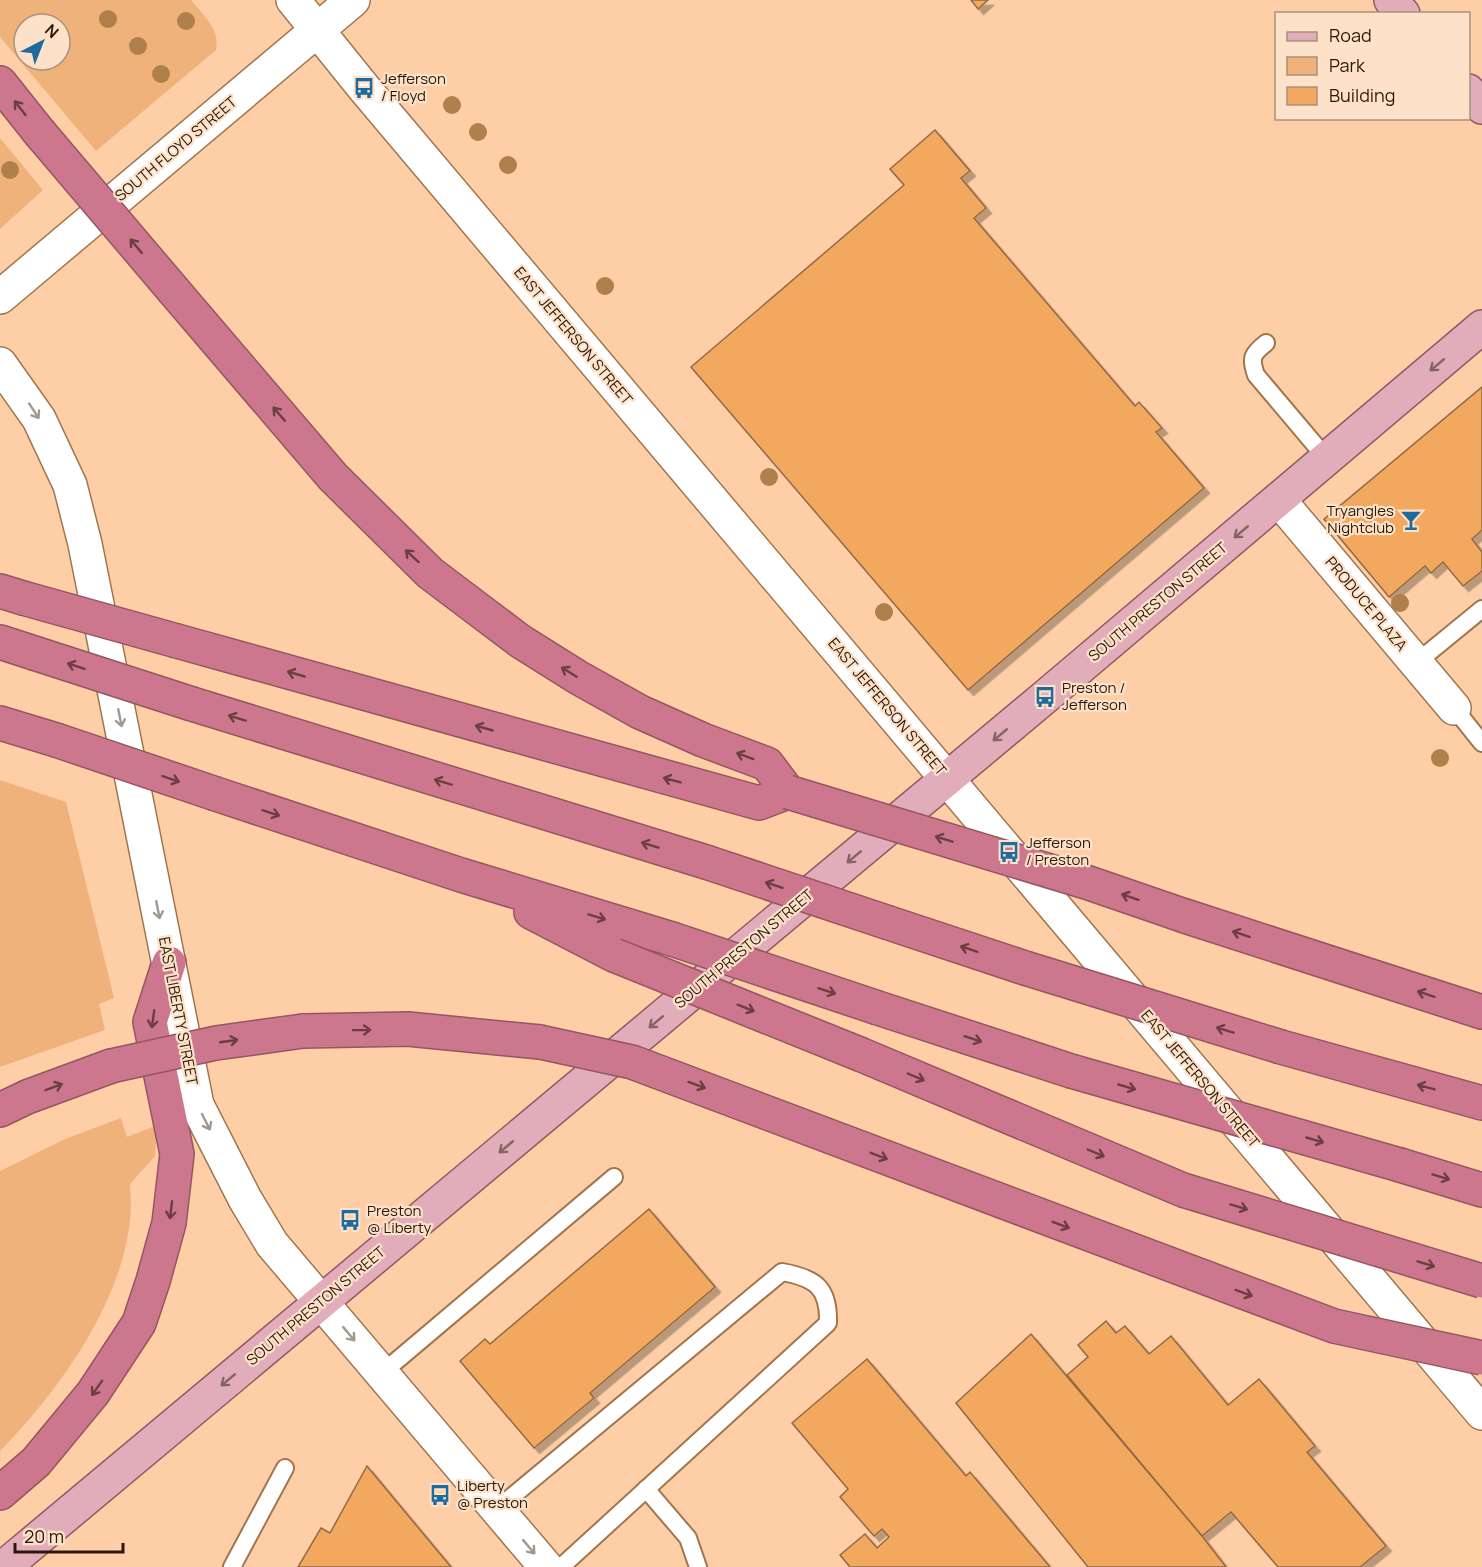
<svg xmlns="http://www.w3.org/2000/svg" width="1482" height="1567" viewBox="0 0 1482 1567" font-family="Manrope,sans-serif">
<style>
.green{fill:#efb27b;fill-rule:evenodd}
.building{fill:#f3a85f;stroke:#936943;stroke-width:1.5;filter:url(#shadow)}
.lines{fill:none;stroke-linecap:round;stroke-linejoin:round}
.service-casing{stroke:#a0764f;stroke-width:20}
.minor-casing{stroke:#a0764f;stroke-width:36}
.secondary-casing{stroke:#a0764f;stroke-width:36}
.primary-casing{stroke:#945660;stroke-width:36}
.motorway-casing{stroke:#945660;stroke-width:36}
.service{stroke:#fff;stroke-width:16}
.minor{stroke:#fff;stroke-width:33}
.secondary{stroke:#fff;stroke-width:33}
.primary{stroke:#e1adbb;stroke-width:33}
.motorway{stroke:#cd778e;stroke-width:33}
.motorway-bridge-casing{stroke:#945660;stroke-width:36;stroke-linecap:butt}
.motorway-bridge{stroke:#cd778e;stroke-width:33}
.tree{fill:#af804c}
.oneway{stroke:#6c3f3f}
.oneway2{stroke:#866462}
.oneway3{stroke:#a09891}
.labels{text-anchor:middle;stroke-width:4.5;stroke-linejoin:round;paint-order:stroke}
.poi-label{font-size:15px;fill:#2b1a0a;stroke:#fde1c8;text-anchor:start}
.street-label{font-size:15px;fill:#2b1a0a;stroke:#fde1c8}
</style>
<defs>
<filter id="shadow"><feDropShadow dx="5.5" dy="5.5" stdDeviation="0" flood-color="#0004"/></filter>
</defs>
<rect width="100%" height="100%" fill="#fecfa6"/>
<g class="green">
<path d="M0,0H191C203,15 221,30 216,50L96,151L0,37ZM24,24H60V60H24Z"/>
<path d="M0,138L43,190L0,229Z"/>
<path d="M0,780L66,802L114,998L99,1004L105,1030L0,1067Z"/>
<path d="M121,1118L127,1137L157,1125L155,1156L130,1184C140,1280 64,1386 0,1451V1171L65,1139Z"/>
</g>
<g class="building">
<path d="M971,0H988L978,9Z"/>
<path d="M935,130L970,171L961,178L986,208L974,218L1135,406L1139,402L1162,428L1156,432L1204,488L968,690L691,367L904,185L890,169Z"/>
<path d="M1482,387V530L1472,539L1482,552V571L1463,586L1443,562L1431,573L1425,566L1389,597L1324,519Z"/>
<path d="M649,1209L715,1287L590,1393L594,1398L534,1448L460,1361L485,1339L490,1344Z"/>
<path d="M1106,1321L1116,1333L1125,1326L1149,1354L1171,1336L1228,1405L1259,1379L1315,1446L1307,1452L1386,1546L1360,1567H1278L1231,1512L1202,1536L1067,1375L1088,1357L1078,1345Z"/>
<path d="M1031,1334L1202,1536L1226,1567H1088L956,1403Z"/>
<path d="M867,1359L966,1476L970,1472L1050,1567H850L840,1555L865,1534L877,1548L889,1537L882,1529L874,1536L840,1497L848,1489L792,1423Z"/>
<path d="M367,1466L401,1507L451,1567H298L321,1528L330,1533Z"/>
</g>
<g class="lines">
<defs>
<g id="service">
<path d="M1266,343C1252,354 1250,358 1256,375L1327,459"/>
<path d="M1416,663L1482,609"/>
<path d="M1454,708L1482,743"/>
<path d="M382,1373L614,1177"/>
<path d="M646,1489L688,1538L698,1567"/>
<path d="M497,1509L782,1272C816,1278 829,1288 828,1323L561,1567"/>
<path d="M232,1567L285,1468"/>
</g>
<g id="minor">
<path d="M0,297L353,0"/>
<path d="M1279,500L1454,708"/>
</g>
<g id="secondary">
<path d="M293,0L364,88L1482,1413"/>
<path d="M0,364L39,419L70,485L85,544L197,1105L245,1199L272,1244L546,1567"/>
</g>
<g id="primary">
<path d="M1391,0L1403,14"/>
<path d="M1468,91L1482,107"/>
<path d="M4,1567L1045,697L1482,327"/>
</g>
<g id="motorway">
<path d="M0,83L39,132"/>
<path d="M174,291L333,477L430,573L520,641L579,678L640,712L703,740L767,764L788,792L759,803L177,641"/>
<path d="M0,591L23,598"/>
<path d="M0,642L34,653"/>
<path d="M192,704L706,862"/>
<path d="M0,723L56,740"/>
<path d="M216,794L461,875L672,939"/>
<path d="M531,912L614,955"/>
<path d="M1185,916L1482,1012"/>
<path d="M889,923L1025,968"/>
<path d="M878,1008L1071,1071"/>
<path d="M303,1031L408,1029L540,1042"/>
<path d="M1281,1047L1482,1103"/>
<path d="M862,1055L1183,1190"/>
<path d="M0,1110L27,1097L111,1066"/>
<path d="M1400,1165L1482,1190"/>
<path d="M0,1493L36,1462L93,1393L139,1323L153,1281L169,1223L177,1154L150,1022L169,963"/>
</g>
</defs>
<use href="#service" class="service-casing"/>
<use href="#minor" class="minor-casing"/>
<use href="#secondary" class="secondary-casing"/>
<use href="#primary" class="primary-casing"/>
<use href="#motorway" class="motorway-casing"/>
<use href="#service" class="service"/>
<use href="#minor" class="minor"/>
<use href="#secondary" class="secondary"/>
<use href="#primary" class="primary"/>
<use href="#motorway" class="motorway"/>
<defs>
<g id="motorway-bridge">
<path d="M39,132L174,291"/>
<path d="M23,598L177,641"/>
<path d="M34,653L192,704"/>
<path d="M56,740L216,794"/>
<path d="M788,792L1086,882L1185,916"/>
<path d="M706,862L889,923"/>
<path d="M672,939L878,1008"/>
<path d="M614,955L862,1055"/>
<path d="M1025,968L1281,1047"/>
<path d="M540,1042L632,1062L1334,1326L1482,1358"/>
<path d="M111,1066L216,1043L303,1031"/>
<path d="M1071,1071L1400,1165"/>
<path d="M1183,1190L1482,1281"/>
</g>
</defs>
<use href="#motorway-bridge" class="motorway-bridge-casing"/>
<use href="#motorway-bridge" class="motorway-bridge"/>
</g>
<g class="tree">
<circle cx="108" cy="19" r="9"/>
<circle cx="186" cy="21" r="9"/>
<circle cx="138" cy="46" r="9"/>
<circle cx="161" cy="74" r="9"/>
<circle cx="452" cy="105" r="9"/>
<circle cx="478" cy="132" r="9"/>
<circle cx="508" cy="165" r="9"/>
<circle cx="10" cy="170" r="9"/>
<circle cx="605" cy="286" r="9"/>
<circle cx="769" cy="477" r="9"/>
<circle cx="1400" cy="603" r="9"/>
<circle cx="884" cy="612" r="9"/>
<circle cx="1440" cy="758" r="9"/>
</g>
<defs><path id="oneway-shaft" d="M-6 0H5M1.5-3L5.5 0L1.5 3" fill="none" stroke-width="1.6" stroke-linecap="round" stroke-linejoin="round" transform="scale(1.5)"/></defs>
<g class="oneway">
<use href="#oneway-shaft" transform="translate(20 108) rotate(-128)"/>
<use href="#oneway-shaft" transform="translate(136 246) rotate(-130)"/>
<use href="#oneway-shaft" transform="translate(279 414) rotate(-131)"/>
<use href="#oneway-shaft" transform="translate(412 556) rotate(-137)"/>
<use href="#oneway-shaft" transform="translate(76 666) rotate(-162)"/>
<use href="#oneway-shaft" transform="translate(569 672) rotate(-148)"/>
<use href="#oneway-shaft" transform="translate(296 674) rotate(-164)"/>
<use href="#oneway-shaft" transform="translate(237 718) rotate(-163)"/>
<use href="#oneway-shaft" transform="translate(484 728) rotate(-164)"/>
<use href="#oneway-shaft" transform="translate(745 756) rotate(-160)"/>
<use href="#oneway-shaft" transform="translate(171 779) rotate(19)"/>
<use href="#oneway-shaft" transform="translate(672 780) rotate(-165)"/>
<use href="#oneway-shaft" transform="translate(443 782) rotate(-163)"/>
<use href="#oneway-shaft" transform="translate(271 813) rotate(18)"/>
<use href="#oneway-shaft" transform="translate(944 839) rotate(-163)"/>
<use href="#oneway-shaft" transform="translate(650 845) rotate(-163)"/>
<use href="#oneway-shaft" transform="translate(774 885) rotate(-162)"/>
<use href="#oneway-shaft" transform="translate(1130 897) rotate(-161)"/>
<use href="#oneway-shaft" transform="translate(597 917) rotate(17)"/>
<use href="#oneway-shaft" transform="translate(1241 934) rotate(-162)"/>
<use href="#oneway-shaft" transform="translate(969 949) rotate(-162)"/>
<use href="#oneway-shaft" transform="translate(827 991) rotate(18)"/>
<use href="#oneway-shaft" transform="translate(1426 994) rotate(-162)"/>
<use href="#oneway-shaft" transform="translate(746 1008) rotate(22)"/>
<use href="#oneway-shaft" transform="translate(153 1019) rotate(98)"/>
<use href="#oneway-shaft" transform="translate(362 1030) rotate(-1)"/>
<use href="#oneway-shaft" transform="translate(1225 1030) rotate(-163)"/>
<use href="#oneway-shaft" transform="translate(973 1039) rotate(18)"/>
<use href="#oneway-shaft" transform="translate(229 1041) rotate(-8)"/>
<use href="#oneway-shaft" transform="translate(916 1077) rotate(23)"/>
<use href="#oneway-shaft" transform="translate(697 1085) rotate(20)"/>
<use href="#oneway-shaft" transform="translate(54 1087) rotate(-20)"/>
<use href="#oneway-shaft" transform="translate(1127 1087) rotate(16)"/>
<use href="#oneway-shaft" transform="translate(1426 1087) rotate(-165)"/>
<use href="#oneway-shaft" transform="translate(1315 1140) rotate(16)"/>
<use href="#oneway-shaft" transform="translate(1096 1153) rotate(23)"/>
<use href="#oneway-shaft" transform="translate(879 1156) rotate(21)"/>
<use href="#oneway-shaft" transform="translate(1441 1177) rotate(17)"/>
<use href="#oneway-shaft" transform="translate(1239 1207) rotate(17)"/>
<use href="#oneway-shaft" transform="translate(171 1210) rotate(97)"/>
<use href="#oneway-shaft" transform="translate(1061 1225) rotate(21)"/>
<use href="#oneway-shaft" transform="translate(1426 1264) rotate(17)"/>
<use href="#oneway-shaft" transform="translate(1244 1293) rotate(20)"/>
<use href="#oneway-shaft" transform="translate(97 1388) rotate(125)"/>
</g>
<g class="oneway2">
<use href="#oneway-shaft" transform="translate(1437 365) rotate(140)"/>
<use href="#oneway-shaft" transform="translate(1241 532) rotate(140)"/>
<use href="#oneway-shaft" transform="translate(1000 735) rotate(140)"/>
<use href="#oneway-shaft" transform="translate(854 857) rotate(140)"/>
<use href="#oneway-shaft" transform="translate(656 1022) rotate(140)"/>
<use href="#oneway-shaft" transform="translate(506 1147) rotate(140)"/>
<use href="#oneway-shaft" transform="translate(228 1380) rotate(140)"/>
</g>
<g class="oneway3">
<use href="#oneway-shaft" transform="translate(34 411) rotate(57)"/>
<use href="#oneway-shaft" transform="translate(120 718) rotate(79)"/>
<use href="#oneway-shaft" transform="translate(158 910) rotate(79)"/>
<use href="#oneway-shaft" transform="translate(206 1122) rotate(63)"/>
<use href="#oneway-shaft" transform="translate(349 1334) rotate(50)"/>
<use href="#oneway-shaft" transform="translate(529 1547) rotate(50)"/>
</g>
<defs>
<symbol id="bus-bare" viewBox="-9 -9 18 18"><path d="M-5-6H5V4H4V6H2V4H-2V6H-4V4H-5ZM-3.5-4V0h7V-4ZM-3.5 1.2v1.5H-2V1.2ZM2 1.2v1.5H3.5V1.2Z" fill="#1f6b9e" stroke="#fde1c8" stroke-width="2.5" paint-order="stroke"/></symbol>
<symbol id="bar-bare" viewBox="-9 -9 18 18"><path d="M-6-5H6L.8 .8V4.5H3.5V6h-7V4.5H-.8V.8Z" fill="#1f6b9e" stroke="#fde1c8" stroke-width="2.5" paint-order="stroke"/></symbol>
</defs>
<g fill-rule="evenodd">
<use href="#bus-bare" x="349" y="73" width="30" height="30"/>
<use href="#bar-bare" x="1396" y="505" width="30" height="30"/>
<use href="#bus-bare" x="1030" y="682" width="30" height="30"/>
<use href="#bus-bare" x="994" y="837" width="30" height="30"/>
<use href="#bus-bare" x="335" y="1205" width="30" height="30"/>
<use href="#bus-bare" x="425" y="1480" width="30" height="30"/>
</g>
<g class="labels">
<g class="poi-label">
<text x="381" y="84">Jefferson<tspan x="381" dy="17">/ Floyd</tspan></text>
<text x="1394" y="516" text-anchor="end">Tryangles<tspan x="1394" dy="17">Nightclub</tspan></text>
<text x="1062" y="693">Preston /<tspan x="1062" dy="17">Jefferson</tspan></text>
<text x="1026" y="848">Jefferson<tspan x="1026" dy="17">/ Preston</tspan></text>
<text x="367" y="1216">Preston<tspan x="367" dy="17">@ Liberty</tspan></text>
<text x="457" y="1491">Liberty<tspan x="457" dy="17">@ Preston</tspan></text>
</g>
<g class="street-label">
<text transform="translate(176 149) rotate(-40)" y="5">SOUTH FLOYD STREET</text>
<text transform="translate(573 336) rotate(50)" y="5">EAST JEFFERSON STREET</text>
<text transform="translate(1158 602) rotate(-40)" y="5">SOUTH PRESTON STREET</text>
<text transform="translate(1366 604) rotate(50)" y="5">PRODUCE PLAZA</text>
<text transform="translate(887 707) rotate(50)" y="5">EAST JEFFERSON STREET</text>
<text transform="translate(744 949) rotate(-40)" y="5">SOUTH PRESTON STREET</text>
<text transform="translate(178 1011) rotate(79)" y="5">EAST LIBERTY STREET</text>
<text transform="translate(1200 1079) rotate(50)" y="5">EAST JEFFERSON STREET</text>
<text transform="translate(316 1306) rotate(-40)" y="5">SOUTH PRESTON STREET</text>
</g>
</g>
<rect x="1275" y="12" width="195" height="108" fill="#fde1c8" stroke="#a9917c" stroke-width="1.5"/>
<rect x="1287" y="32" width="30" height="9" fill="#e1adbb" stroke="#a9917c" stroke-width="1.5"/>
<text x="1329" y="42" font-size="18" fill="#2b1a0a">Road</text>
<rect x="1287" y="57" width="30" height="18" fill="#efb27b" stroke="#a9917c" stroke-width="1.5"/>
<text x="1329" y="72" font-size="18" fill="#2b1a0a">Park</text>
<rect x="1287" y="87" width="30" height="18" fill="#f3a85f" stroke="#a9917c" stroke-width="1.5"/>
<text x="1329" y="102" font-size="18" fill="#2b1a0a">Building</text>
<g transform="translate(42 42) rotate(42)"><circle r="28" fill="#fde1c8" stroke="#a9917c" stroke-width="1.5"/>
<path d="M0-4.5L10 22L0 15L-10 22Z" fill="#1f6b9e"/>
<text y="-9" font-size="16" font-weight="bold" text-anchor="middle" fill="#2b1a0a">N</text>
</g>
<path d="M15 1543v9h108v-9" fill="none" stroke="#2b1a0a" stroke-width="3"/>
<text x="24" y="1543" font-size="18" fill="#2b1a0a" stroke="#fde1c8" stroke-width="4.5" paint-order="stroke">20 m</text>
</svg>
